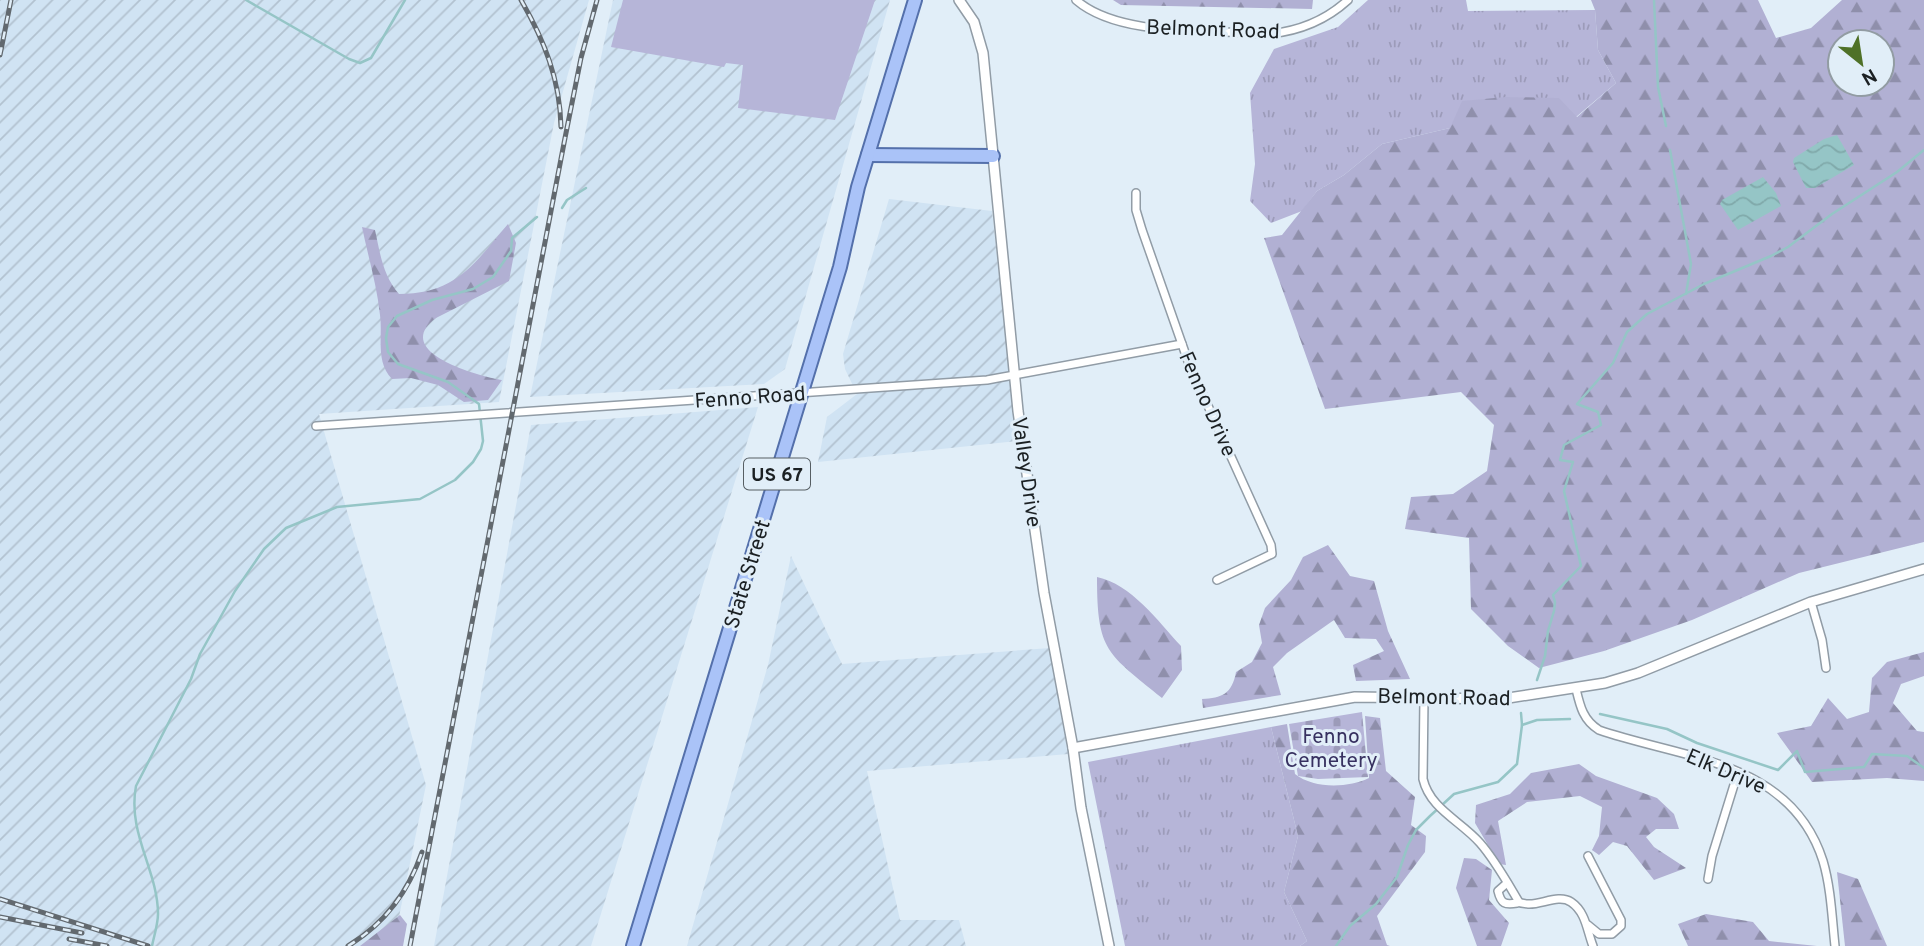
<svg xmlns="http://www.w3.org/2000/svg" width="1924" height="946" viewBox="0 0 1924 946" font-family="Overpass,sans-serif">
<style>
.industrial{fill:url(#industrial-furrows)}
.grass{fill:url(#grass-tufts)}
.forest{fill:url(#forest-firs);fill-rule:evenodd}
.cemetery{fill:url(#cemetery-stones)}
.pitch{fill:#b6b5d8}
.water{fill:url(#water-waves)}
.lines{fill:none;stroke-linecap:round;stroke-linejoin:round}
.stream{stroke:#95c5c6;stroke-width:2.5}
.minor-casing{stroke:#919ca6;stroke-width:10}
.tertiary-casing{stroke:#919ca6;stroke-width:12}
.primary-casing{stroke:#5470ab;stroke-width:16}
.minor{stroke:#fff;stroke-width:7}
.tertiary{stroke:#fff;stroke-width:9}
.primary{stroke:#aac3f8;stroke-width:12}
.rail-casing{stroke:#62696f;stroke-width:5}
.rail{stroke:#e1eef8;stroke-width:2.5;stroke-dasharray:8;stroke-linecap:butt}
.labels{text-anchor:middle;stroke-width:6;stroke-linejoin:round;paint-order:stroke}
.shield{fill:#e1eef8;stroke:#565e63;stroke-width:2}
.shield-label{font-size:19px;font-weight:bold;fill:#1b2023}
.street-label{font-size:21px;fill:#1b2023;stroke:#e1eef8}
.park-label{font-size:21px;fill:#373160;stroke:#e1eef8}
</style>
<defs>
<pattern id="industrial-furrows" width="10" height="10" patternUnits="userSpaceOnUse" patternTransform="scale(1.75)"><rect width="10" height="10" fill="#d0e3f3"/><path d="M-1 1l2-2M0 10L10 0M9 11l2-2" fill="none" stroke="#b2c2d0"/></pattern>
<pattern id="grass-tufts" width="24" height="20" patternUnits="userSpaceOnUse" patternTransform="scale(1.75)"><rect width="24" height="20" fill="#b6b5d8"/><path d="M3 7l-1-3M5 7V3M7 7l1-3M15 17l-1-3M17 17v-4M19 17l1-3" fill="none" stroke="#9c9bb9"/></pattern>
<pattern id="forest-firs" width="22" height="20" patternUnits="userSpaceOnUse" patternTransform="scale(1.75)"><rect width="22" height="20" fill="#b1b0d3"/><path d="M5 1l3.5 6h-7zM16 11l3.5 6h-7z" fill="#8f8fab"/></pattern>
<pattern id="cemetery-stones" width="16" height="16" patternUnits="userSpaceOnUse" patternTransform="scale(1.75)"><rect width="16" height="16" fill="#b6b5d8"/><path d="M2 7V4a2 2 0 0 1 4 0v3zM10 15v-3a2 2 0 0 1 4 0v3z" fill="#9c9bb9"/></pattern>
<pattern id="water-waves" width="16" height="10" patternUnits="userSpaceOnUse" patternTransform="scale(1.75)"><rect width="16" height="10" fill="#95c5c6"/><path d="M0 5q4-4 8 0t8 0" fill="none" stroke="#80a9aa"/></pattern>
</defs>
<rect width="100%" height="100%" fill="#e1eef8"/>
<g class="industrial">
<path d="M0,0H589L554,123L499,402L319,414L426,785L393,946H0Z"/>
<path d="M613,0H890L785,369L764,384L530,397Z"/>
<path d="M889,199L992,211L1017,441L818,462L827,417L857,394L845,369L843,354Z"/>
<path d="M758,407L591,946H434L531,425Z"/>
<path d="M791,556L842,664L1050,648L1068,754L867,771L900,920H959L966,946H687L768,665Z"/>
</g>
<g class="grass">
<path d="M1368,0H1466L1468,11L1595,10L1598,50L1616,83L1576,117L1450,128L1382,144L1344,175L1317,191L1302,211L1271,223L1250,201L1255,164L1250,93L1274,49L1338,27Z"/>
<path d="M1271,727L1298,836L1284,892L1307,941L1300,946H1125L1088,762Z"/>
</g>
<g class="forest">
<path d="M1113,0H1313L1312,9L1121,5Z"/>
<path d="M1591,0H1758L1776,38L1811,28L1842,0H1924V542L1799,573L1692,620L1604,651L1539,668L1508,646L1471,609L1469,538L1405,529L1411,497L1453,494L1487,471L1494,425L1461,392L1325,409L1264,238L1282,235L1317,191L1344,175L1382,144L1450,128L1462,101L1506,97L1559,98L1577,117L1616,83L1598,50L1595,10ZM1840,42H1882V84H1840Z"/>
<path d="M508,224L516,243L509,281L436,318C390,352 479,376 502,380L488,400L464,402L438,385L411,378L392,379C375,362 383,336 380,315C377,286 368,256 362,227L375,230C380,253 383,276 399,294C456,294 474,264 508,224Z"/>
<path d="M1328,545L1350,576L1374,581L1388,631L1410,679L1356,681L1353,665L1384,651L1376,639L1345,638L1334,620L1287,653L1273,667L1281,695L1203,708L1202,699C1222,698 1232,694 1236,672L1252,662L1262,643L1259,625L1265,608L1291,580L1303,557Z"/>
<path d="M1097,577C1131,584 1158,621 1181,646L1182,670L1162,698C1107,653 1097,652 1097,577Z"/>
<path d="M1924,652V676L1901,684L1893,703L1917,731L1924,732V781L1887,778L1812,782L1777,733L1811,726L1828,698L1847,719L1869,712L1872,678L1887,662Z"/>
<path d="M1365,716L1380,718L1386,771L1415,797L1411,825L1426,836L1425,852L1377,916L1387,945L1390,946H1300L1307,941L1284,892L1298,836L1271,727L1287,724L1295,774C1314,789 1348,788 1369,778Z"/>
<path d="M1579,764L1596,776L1657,798L1674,814L1679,829H1656L1646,837L1654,847L1686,868L1654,880L1627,846L1613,842L1599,855L1592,850L1599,836L1602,807L1580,796L1527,802L1498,821L1506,865L1499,864L1475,823L1476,805L1510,794L1531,773Z"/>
<path d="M1464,858L1476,859L1492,870L1489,900L1509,923L1501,946H1477L1456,888Z"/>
<path d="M1837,872L1858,879L1887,946H1845Z"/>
<path d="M1706,914L1753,922L1769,941L1817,946H1688L1678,924Z"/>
<path d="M400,915L407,924L403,946H360Z"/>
</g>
<path class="cemetery" d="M1362,712L1368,777L1318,779L1298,776L1289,724Z"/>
<path class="pitch" d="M623,0H875L835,120L738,108L743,65L726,63L724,67L611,47Z"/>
<g class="water">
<path d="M1837,135L1854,165L1815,188H1806L1793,162L1794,158L1824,139Z"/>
<path d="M1763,177L1776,193L1781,206L1738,230L1720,204L1722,200Z"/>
</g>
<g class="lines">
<g class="stream">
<path d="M246,0L349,59L360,63L371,58L405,0"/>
<path d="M1654,0L1658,87L1666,126"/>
<path d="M1670,150L1691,264L1686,294"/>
<path d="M562,208L567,200L586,188"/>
<path d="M1537,680L1545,656L1548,631L1554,611L1555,602L1553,595L1581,566L1564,491L1573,462L1560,460L1564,445L1601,425L1598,412L1577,404L1613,363L1627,332L1647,314L1704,284L1771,256L1788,247L1832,214L1897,172L1924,150"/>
<path d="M1600,714L1667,729L1697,743L1778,770L1797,751L1805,772L1864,767L1872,754L1907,756L1924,768"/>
<path d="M1522,725L1537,720L1570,719"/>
<path d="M152,946C154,936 158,924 158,914C158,871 127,833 136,786L191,679L200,654L235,591L264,549L286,528L337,507L420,499L455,480L473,462L481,449L483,441L479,404L448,382L398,364L388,352L386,338L388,327L397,316L432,300L473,289L493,277L511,251L512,238L537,217"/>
<path d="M1336,946L1350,926L1376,904L1397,877L1408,845L1416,830L1430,816L1454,794L1498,782L1517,764L1522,725L1521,713"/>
</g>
<defs>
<g id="minor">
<path d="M1076,0C1120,38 1212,29 1269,34C1300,31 1325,21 1348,0"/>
<path d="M1136,193V210L1142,230L1189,364L1271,545L1272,554L1217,580"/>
<path d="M316,426L987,380L1182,344"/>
<path d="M1811,602L1822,640L1826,668"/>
<path d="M1576,689C1580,706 1583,720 1599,730C1683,759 1791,760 1823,861C1831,888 1832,918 1835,946"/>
<path d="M1424,698L1423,779C1430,809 1461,821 1480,843C1495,860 1507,882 1519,902"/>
<path d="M1588,856L1621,920V926L1612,934H1599L1588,925"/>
<path d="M1708,879L1712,856L1738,772"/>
<path d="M1507,883L1498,891C1501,904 1505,905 1517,903C1519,902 1525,904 1528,904C1541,905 1559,894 1571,902C1586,912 1587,931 1593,946"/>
</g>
<g id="tertiary">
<path d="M959,0L974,22L983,53L1018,411L1044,593L1073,748L1081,808L1109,946"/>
<path d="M1073,748L1355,697L1502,699L1605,683L1638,673L1811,602L1924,569"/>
</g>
<g id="primary">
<path d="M868,155L993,156"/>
<path d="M633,946L840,267L858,187L915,0"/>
</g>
</defs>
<use href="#minor" class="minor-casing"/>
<use href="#tertiary" class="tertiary-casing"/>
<use href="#primary" class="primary-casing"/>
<use href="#minor" class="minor"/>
<use href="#tertiary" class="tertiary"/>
<use href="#primary" class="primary"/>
<defs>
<g id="rail">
<path d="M521,0C544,40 560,79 561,127"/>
<path d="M0,55L11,0"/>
<path d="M0,899L148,946"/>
<path d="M0,917L82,933"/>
<path d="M69,939L107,946"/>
<path d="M348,946C384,924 408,893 422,852"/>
<path d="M410,946L565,138L581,58L597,0"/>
</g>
</defs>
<use href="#rail" class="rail-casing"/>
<use href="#rail" class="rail"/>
</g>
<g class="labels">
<rect class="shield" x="744" y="458.5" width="66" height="31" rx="5"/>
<g class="shield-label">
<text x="777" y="481">US 67</text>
</g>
<g class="street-label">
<text transform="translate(1213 29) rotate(2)" y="7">Belmont Road</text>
<text transform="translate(750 397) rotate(-4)" y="7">Fenno Road</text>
<text transform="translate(1208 404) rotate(66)" y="7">Fenno Drive</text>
<text transform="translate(1027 472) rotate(82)" y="7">Valley Drive</text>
<text transform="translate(747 574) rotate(-73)" y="7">State Street</text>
<text transform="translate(1444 697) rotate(1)" y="7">Belmont Road</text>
<text transform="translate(1726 771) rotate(23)" y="7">Elk Drive</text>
</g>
<g class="park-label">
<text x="1331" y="743">Fenno<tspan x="1331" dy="24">Cemetery</tspan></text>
</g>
</g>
<g transform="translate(1861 63) rotate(150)"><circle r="33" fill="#e1eef8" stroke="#929ca3" stroke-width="2"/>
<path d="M0-5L12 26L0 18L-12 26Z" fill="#4f7128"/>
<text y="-10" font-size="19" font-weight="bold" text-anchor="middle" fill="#1b2023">N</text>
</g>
</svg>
